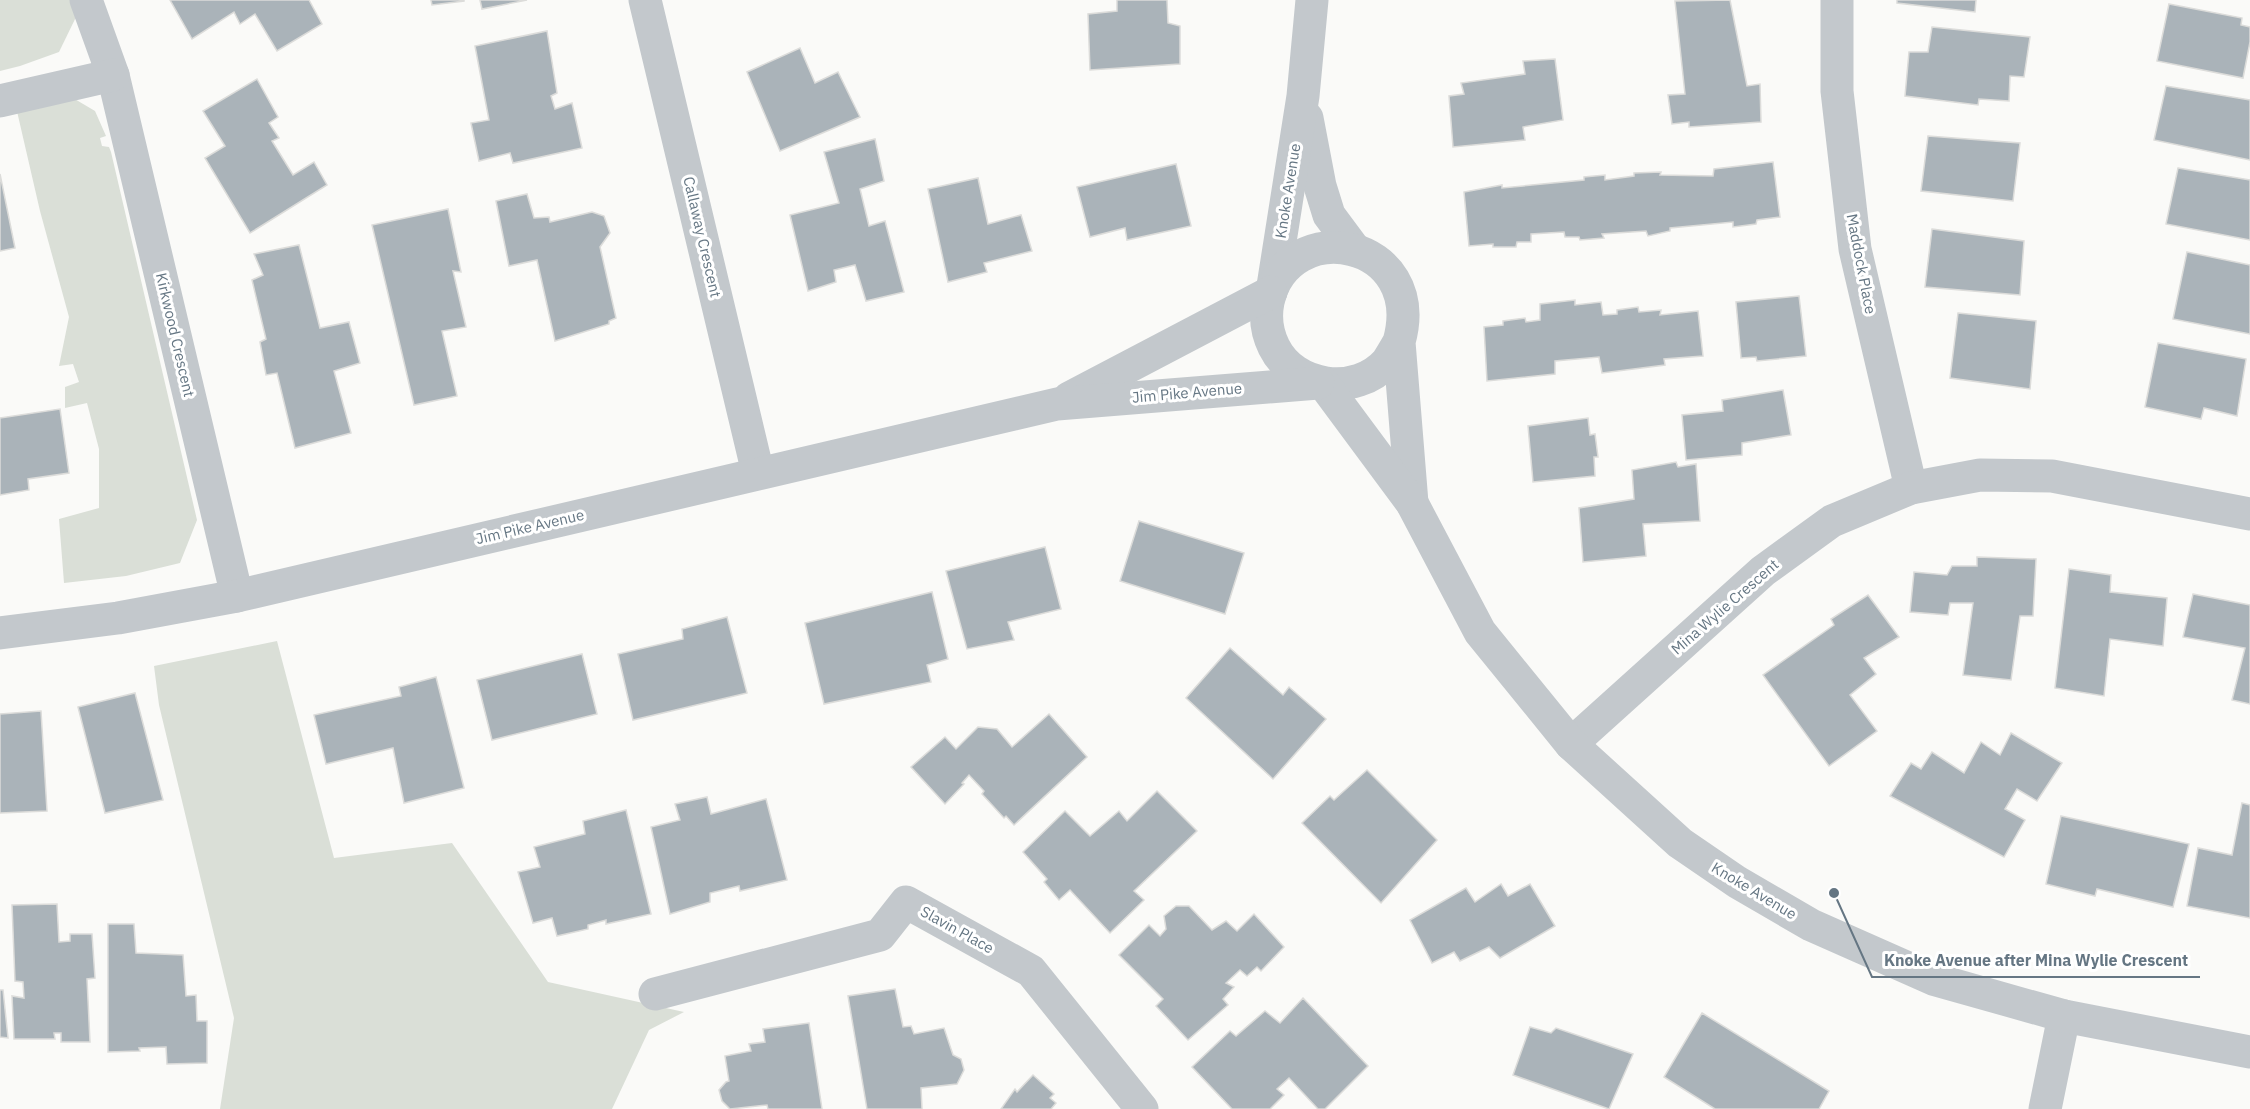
<svg xmlns="http://www.w3.org/2000/svg" width="2250" height="1109" viewBox="0 0 2250 1109" font-family="'IBM Plex Sans',sans-serif">
<style>
.green{fill:#dadfd7}
.building{fill:#aab3b9;stroke:#dcdcda;stroke-width:1.5}
.lines{fill:none;stroke-linecap:round;stroke-linejoin:round}
.minor{stroke:#c3c8cc;stroke-width:33}
.tertiary{stroke:#c3c8cc;stroke-width:33}
.labels{text-anchor:middle;stroke-width:6;stroke-linejoin:round;paint-order:stroke}
.street-label{font-size:15px;fill:#657683;stroke:#fff}
.leader{fill:none;stroke:#657683;stroke-width:2}
.callout-dot{fill:#657683;stroke:#fff;stroke-width:2}
.callout-label{font-size:16px;text-anchor:middle;font-weight:bold;fill:#657683;stroke:#fff;stroke-width:6;stroke-linejoin:round;paint-order:stroke}
</style>
<rect width="100%" height="100%" fill="#fafaf8"/>
<g class="green">
<path d="M0,0H70L77,15L59,52L20,66L0,71Z"/>
<path d="M73,98L95,111L106,136L100,138L102,146L109,147L111,152L197,520L180,563L126,576L64,583L59,519L99,508V449L87,403L65,408V387L79,382L73,364L59,366L69,317L40,211L16,107Z"/>
<path d="M277,641L334,858L452,843L548,982L684,1012L649,1030L612,1109H220L234,1018L159,705L154,666Z"/>
</g>
<g class="building">
<path d="M170,0H309L322,24L277,51L255,14L240,24L234,12L192,39Z"/>
<path d="M431,0H464V1L432,5Z"/>
<path d="M480,0H527L482,9Z"/>
<path d="M1117,0H1167L1168,23L1180,26V64L1090,70L1088,14L1117,11Z"/>
<path d="M1730,0L1747,86L1760,84L1761,122L1689,127V122L1672,124L1668,95L1685,94L1675,1Z"/>
<path d="M1897,0H1976L1975,12L1897,3Z"/>
<path d="M2169,4L2242,18L2241,25L2250,27V42L2243,78L2157,61Z"/>
<path d="M1932,27L2030,37L2024,77L2010,76L2009,101L1979,99L1978,105L1905,96L1909,52H1928Z"/>
<path d="M547,31L557,93L551,96L555,109L572,103L582,148L513,163L510,153L479,161L471,123L489,120L475,46Z"/>
<path d="M800,48L815,83L838,72L860,117L780,151L747,72Z"/>
<path d="M1555,59L1563,120L1523,127L1525,140L1453,147L1449,96L1464,94L1461,83L1525,74L1523,61Z"/>
<path d="M257,79L278,117L269,123L279,138L272,141L293,175L314,162L327,185L250,233L205,158L225,146L203,111Z"/>
<path d="M2166,86L2250,100V160L2154,140Z"/>
<path d="M1928,136L2020,143L2013,201L1921,191Z"/>
<path d="M875,139L884,181L860,189L869,226L885,221L904,292L866,301L855,265L834,270L836,282L808,291L790,215L839,203L824,152Z"/>
<path d="M1773,162L1780,217L1757,220L1756,224L1733,227V222L1670,228V231L1648,236L1646,231L1602,234L1604,238L1580,240L1579,237H1565L1564,232L1531,234V242H1517L1516,247H1493V244L1469,246L1464,192L1502,185V188L1584,180V177L1605,175V180L1634,176V173L1661,172L1660,175L1713,176L1714,169Z"/>
<path d="M1176,164L1191,226L1127,240L1125,228L1090,237L1077,187Z"/>
<path d="M2178,168L2250,180V240L2166,224Z"/>
<path d="M0,174L15,248L0,251Z"/>
<path d="M978,178L988,224L1021,215L1032,251L984,263L987,272L948,282L928,189Z"/>
<path d="M527,194L534,218L549,217L550,222L592,212L604,216L610,233L600,247L616,318L609,321V324L555,341L537,260L509,266L496,201Z"/>
<path d="M448,209L461,272L453,271L466,327L442,331L457,396L414,405L372,225Z"/>
<path d="M1932,229L2024,241L2020,295L1925,287Z"/>
<path d="M299,245L320,328L349,322L360,363L334,371L351,433L295,448L277,373L266,375L260,342L266,339L252,280L263,275L254,254Z"/>
<path d="M2187,252L2250,265V334L2173,319Z"/>
<path d="M1799,296L1806,356L1757,361L1756,357L1741,358L1736,302Z"/>
<path d="M1575,300V305L1601,302L1603,315L1617,314V310L1638,307L1639,312L1661,310L1660,315L1698,311L1703,356L1664,359L1665,365L1602,373L1599,357L1555,361V374L1487,381L1484,327L1503,325V321L1525,318L1526,322L1540,320V304Z"/>
<path d="M1958,313L2036,321L2030,389L1950,378Z"/>
<path d="M2158,343L2246,359L2237,416L2204,408L2201,419L2145,407Z"/>
<path d="M1783,390L1791,435L1742,443V455L1686,460L1682,415L1723,411L1722,400Z"/>
<path d="M60,409L69,473L28,479L29,490L0,495V418Z"/>
<path d="M1588,418L1590,435L1595,434L1598,457H1594L1595,476L1533,482L1528,426Z"/>
<path d="M1676,462L1678,467L1696,464L1700,521L1643,524L1646,556L1583,562L1579,508L1634,499L1632,470Z"/>
<path d="M1139,521L1244,553L1225,614L1120,581Z"/>
<path d="M1045,547L1061,609L1008,622L1014,640L967,649L946,571Z"/>
<path d="M1977,557L2036,559L2033,616H2020L2011,680L1963,675L1973,603H1950L1948,615L1910,612L1914,572L1947,575L1952,566H1977Z"/>
<path d="M2069,569L2111,575L2110,592L2167,598L2163,646L2110,639L2104,696L2055,688Z"/>
<path d="M932,592L948,659L927,665L931,682L824,704L805,623Z"/>
<path d="M2193,594L2250,605V704L2232,700L2245,648L2183,637Z"/>
<path d="M1868,595L1899,637L1864,658L1876,674L1850,695L1877,731L1829,766L1763,675L1834,625L1831,619Z"/>
<path d="M727,617L747,693L633,720L618,654L683,639L682,629Z"/>
<path d="M1230,648L1283,695L1289,687L1326,719L1273,779L1186,698Z"/>
<path d="M582,654L597,714L492,740L477,680Z"/>
<path d="M436,677L464,788L404,803L393,748L326,764L314,715L401,696L399,687Z"/>
<path d="M135,693L163,800L105,813L78,707Z"/>
<path d="M41,711L47,811L0,813V714Z"/>
<path d="M1049,714L1087,757L1014,825L1006,816L1004,818L982,794L984,791L969,775L962,783L964,784L945,804L911,767L945,737L956,749L978,727L997,729L1012,747Z"/>
<path d="M2011,733L2062,763L2037,801L2017,789L2005,809L2025,820L2004,857L1890,796L1911,763L1921,769L1932,752L1964,773L1981,742L2000,755Z"/>
<path d="M1367,770L1437,840L1381,903L1302,823L1330,796L1334,800Z"/>
<path d="M1157,791L1197,831L1134,891L1144,900L1110,933L1070,890L1059,900L1044,882L1047,879L1023,852L1065,811L1090,836L1119,811L1127,821Z"/>
<path d="M707,797L711,814L766,799L787,880L740,891L739,886L710,893V902L670,914L651,827L680,820L675,804Z"/>
<path d="M2242,803L2250,805V918L2187,906L2198,848L2232,855Z"/>
<path d="M626,810L651,914L606,924V920L588,925V929L557,936L552,918L533,923L518,872L540,867L534,847L585,834L583,821Z"/>
<path d="M2061,816L2189,844L2173,907L2097,889L2095,896L2046,884Z"/>
<path d="M1501,884L1508,896L1530,884L1555,926L1500,958L1489,947L1460,961L1454,952L1432,963L1410,920L1466,888L1475,902Z"/>
<path d="M57,904L59,942L70,941V934H92L95,978L87,979L90,1042H61V1033H54L55,1039H14L12,996L24,998L23,982L15,981L12,905Z"/>
<path d="M1176,906H1189L1212,930L1226,921L1237,931L1254,914L1284,947L1261,971L1257,967L1247,976L1240,970L1226,983L1234,987L1223,999L1228,1005L1188,1040L1156,1006L1163,999L1119,955L1149,925L1160,936L1166,929L1164,916Z"/>
<path d="M108,924H134L136,953L183,955L186,996L196,995L197,1021H207V1063L167,1064L166,1047L139,1048L140,1051L108,1052Z"/>
<path d="M895,989L903,1027L911,1026L914,1034L944,1028L953,1055L961,1059L964,1070L957,1084L921,1088L922,1109H867L848,996Z"/>
<path d="M0,990H3L8,1038L0,1037Z"/>
<path d="M1303,998L1368,1066L1325,1109H1318L1289,1078L1277,1089L1284,1095L1270,1109H1232L1192,1067L1230,1031L1236,1036L1265,1011L1280,1023Z"/>
<path d="M1702,1013L1829,1091L1819,1109H1715L1664,1077Z"/>
<path d="M809,1023L822,1109H768L767,1105L730,1109L722,1101L719,1090L726,1082L729,1081L725,1056L751,1051L749,1044L765,1042L763,1029Z"/>
<path d="M1530,1027L1551,1033L1556,1028L1633,1054L1609,1109L1513,1075Z"/>
<path d="M1033,1075L1054,1094L1050,1098L1056,1103L1051,1109H1001L1015,1089L1017,1092Z"/>
</g>
<g class="lines">
<g class="minor">
<path d="M86,0L113,75L237,596"/>
<path d="M645,0L758,473"/>
<path d="M1837,0V91L1855,249L1911,488"/>
<path d="M0,101L113,75"/>
<path d="M1571,744L1763,571L1832,521L1911,488L1980,475L2052,476L2250,514"/>
<path d="M655,994L880,935L906,902L1031,971L1142,1109"/>
<path d="M2045,1109L2064,1016"/>
</g>
<g class="tertiary">
<path d="M1307,118L1320,186L1329,215L1355,250"/>
<path d="M1273,286L1303,96L1312,0"/>
<path d="M1399,342C1395,349 1391,356 1387,362C1356,397 1294,388 1274,347C1267,333 1265,317 1268,302C1288,212 1428,239 1399,342L1412,503"/>
<path d="M1323,383L1412,503L1480,632L1571,744L1680,843L1737,882L1811,925L1933,979L2064,1016L2250,1052"/>
<path d="M1069,398L1271,292"/>
<path d="M0,633L118,618L237,596L1057,404L1318,383"/>
</g>
</g>
<g class="labels">
<g class="street-label">
<text transform="translate(1288 191) rotate(-81)" y="5">Knoke Avenue</text>
<text transform="translate(702 237) rotate(77)" y="5">Callaway Crescent</text>
<text transform="translate(1861 264) rotate(79)" y="5">Maddock Place</text>
<text transform="translate(175 335) rotate(77)" y="5">Kirkwood Crescent</text>
<text transform="translate(1187 393) rotate(-5)" y="5">Jim Pike Avenue</text>
<text transform="translate(530 527) rotate(-13)" y="5">Jim Pike Avenue</text>
<text transform="translate(1725 607) rotate(-41)" y="5">Mina Wylie Crescent</text>
<text transform="translate(1754 891) rotate(31)" y="5">Knoke Avenue</text>
<text transform="translate(957 930) rotate(29)" y="5">Slavin Place</text>
</g>
</g>
<path class="leader" d="M1834 893L1872 977H2200"/>
<circle class="callout-dot" cx="1834" cy="893" r="6"/>
<g class="callout-label">
<text x="2036" y="966">Knoke Avenue after Mina Wylie Crescent</text>
</g>
</svg>
